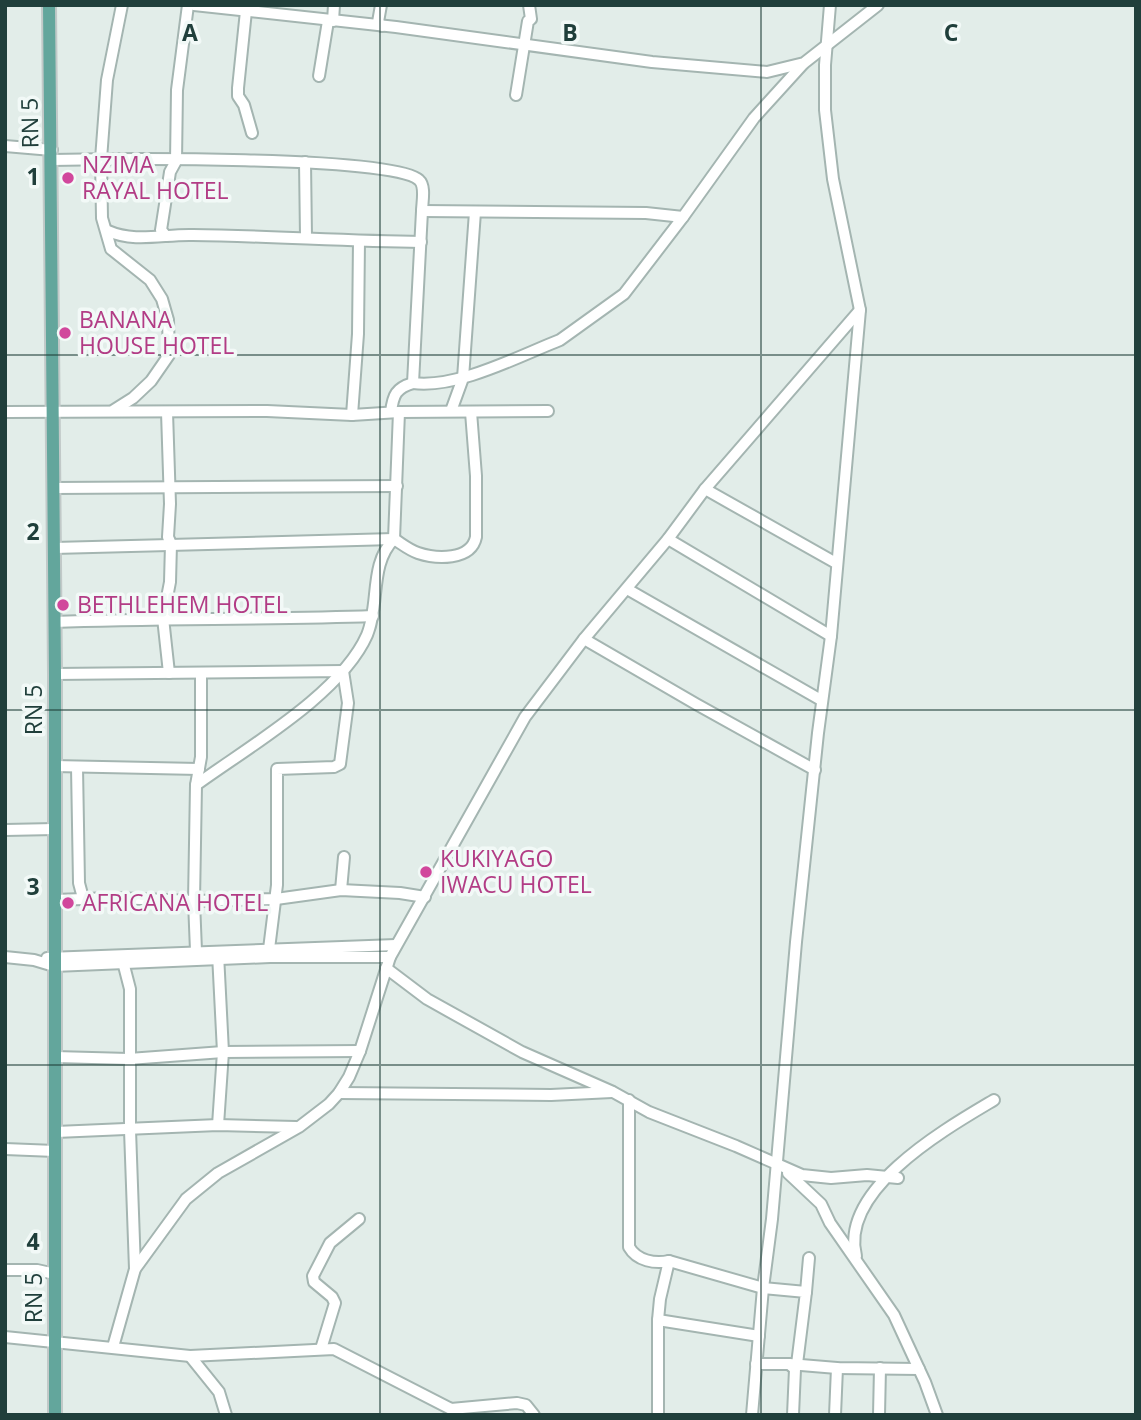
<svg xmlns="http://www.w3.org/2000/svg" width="1141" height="1420" viewBox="0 0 1141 1420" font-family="'Open Sans',sans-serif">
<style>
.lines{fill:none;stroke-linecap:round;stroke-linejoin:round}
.minor-casing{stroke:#a4b5b1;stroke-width:14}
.major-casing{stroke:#c1c9c8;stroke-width:16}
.minor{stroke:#fff;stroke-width:10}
.major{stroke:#63a69c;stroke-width:12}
.grid{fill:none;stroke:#203f3b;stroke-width:2;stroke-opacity:0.55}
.hotel-dot{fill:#d1479c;stroke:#f2f9f7;stroke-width:2.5}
.labels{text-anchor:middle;stroke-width:7;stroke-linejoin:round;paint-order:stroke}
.street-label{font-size:23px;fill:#203f3b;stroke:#f2f9f7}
.hotel-label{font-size:23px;fill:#b23c85;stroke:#f2f9f7;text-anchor:start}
.grid-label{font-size:23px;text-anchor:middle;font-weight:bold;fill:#203f3b;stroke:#f2f9f7;stroke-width:7;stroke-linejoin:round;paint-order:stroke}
</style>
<rect width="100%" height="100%" fill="#e2ede9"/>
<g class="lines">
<defs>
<g id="minor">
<path d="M194,5L396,27L652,62L767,72L804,63L878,5"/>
<path d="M248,5L246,11L238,88V96L244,105L252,133"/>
<path d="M381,5L378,22L382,26"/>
<path d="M333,21L334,5"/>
<path d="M319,76L328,21"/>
<path d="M516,95L528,21L531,19L529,5"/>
<path d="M5,146L52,150"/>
<path d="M52,160C103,159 394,155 419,180C426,186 422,203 422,211L413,383C396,388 393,395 391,412"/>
<path d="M305,162L306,237"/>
<path d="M422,211L646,213L683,217L754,118L803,64"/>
<path d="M108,231C135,243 164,234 193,235C269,236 345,241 421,242"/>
<path d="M166,236L161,230L170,172L176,161L177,90L188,5"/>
<path d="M413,383C457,389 519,356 560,340L624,294L683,217"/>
<path d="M114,410L133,398L151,381L169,355L168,320L162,299L150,280L111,249L102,218L101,159L107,80L122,5"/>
<path d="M451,411L463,378L475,212"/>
<path d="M5,412L267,411L352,415L399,412L548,411"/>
<path d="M167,412L170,504L168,537L171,544L170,582L163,618L169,673"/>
<path d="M352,415L358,334L359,241"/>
<path d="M54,488L397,486"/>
<path d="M705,489L836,563"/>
<path d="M668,539L831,636"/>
<path d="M54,548L394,539C402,544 409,550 418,553C436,559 471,561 476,537V476L471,412"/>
<path d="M627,589L821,700"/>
<path d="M54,622C160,618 266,620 373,616"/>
<path d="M584,639L696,704L815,770"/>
<path d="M55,674L343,671L348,703L340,764L334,767L277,769V885L269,949"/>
<path d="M54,766L199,769"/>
<path d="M77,767L79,883L83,898"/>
<path d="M196,785C248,747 341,694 367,635C380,604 369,564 394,539L399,412"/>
<path d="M5,830L55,829"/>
<path d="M341,890L344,857"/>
<path d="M54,900L113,898L194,901L276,899L341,890L400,893L425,897"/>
<path d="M196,951L194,901L196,785L201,757V673"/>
<path d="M218,954L223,1052L218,1125"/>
<path d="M5,957L34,960L54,966L270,957H390"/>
<path d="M47,958L396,945"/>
<path d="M122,958L130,989V1130L135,1269"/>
<path d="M386,968L427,999L522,1052L613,1092L649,1112L736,1146L802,1175L831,1178L867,1175L898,1178"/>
<path d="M55,1057L129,1059L223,1052L360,1051"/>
<path d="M339,1093L551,1095L612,1092"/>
<path d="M629,1100V1247C637,1261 655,1264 669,1261L763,1288L806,1292L797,1364"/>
<path d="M56,1132L218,1125L296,1127"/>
<path d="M5,1149L55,1151"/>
<path d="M788,1173L821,1204L830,1223L894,1315L925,1382L937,1415"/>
<path d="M856,1256C839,1189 947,1128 994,1100"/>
<path d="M5,1270H37L55,1274"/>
<path d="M806,1292L809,1258"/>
<path d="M658,1320L759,1336"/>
<path d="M5,1337L190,1356L334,1349L451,1409L517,1403L526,1405L534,1415"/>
<path d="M113,1347L135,1269L186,1199L218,1173L299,1127L329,1104L339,1093L349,1077L360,1051L390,957L525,717L584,639L668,539L705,489L860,310"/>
<path d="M321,1349L335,1303L332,1297L314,1282L313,1276L330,1243L359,1219"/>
<path d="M190,1356L219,1392L226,1415"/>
<path d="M756,1364H789L795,1369L793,1415"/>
<path d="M789,1364L837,1368L919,1369"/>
<path d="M658,1415V1320L660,1299L669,1261"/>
<path d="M752,1415L763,1288L772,1219L796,942L818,733L831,636L860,310L833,179L825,110V65L830,5"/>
<path d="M835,1415L837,1368"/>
<path d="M879,1415L880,1368"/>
</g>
<path id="major" d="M49,5L55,674V1415"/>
</defs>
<use href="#minor" class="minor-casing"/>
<use href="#major" class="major-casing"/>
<use href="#minor" class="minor"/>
<use href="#major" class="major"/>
</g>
<path class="grid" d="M380,5V1415M761,5V1415M5,355H1136M5,710H1136M5,1065H1136"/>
<g class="hotel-dot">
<circle cx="68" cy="178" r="7"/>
<circle cx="65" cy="333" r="7"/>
<circle cx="63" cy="605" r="7"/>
<circle cx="426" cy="872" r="7"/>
<circle cx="68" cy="903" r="7"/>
</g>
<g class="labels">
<g class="street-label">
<text transform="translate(30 123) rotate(-91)" y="8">RN 5</text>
<text transform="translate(34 710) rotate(-90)" y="8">RN 5</text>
<text transform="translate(34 1298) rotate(-90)" y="8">RN 5</text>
</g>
<g class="hotel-label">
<text x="82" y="173">NZIMA<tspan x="82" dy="26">RAYAL HOTEL</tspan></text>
<text x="79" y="328">BANANA<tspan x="79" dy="26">HOUSE HOTEL</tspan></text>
<text x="77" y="613">BETHLEHEM HOTEL</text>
<text x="440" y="867">KUKIYAGO<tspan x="440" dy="26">IWACU HOTEL</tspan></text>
<text x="82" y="911">AFRICANA HOTEL</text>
</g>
</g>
<g class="grid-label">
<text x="190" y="41">A</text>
<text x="570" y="41">B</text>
<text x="951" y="41">C</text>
<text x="33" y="185">1</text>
<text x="33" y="540">2</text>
<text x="33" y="895">3</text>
<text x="33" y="1250">4</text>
</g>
<rect width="1141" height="1420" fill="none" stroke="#203f3b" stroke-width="14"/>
</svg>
